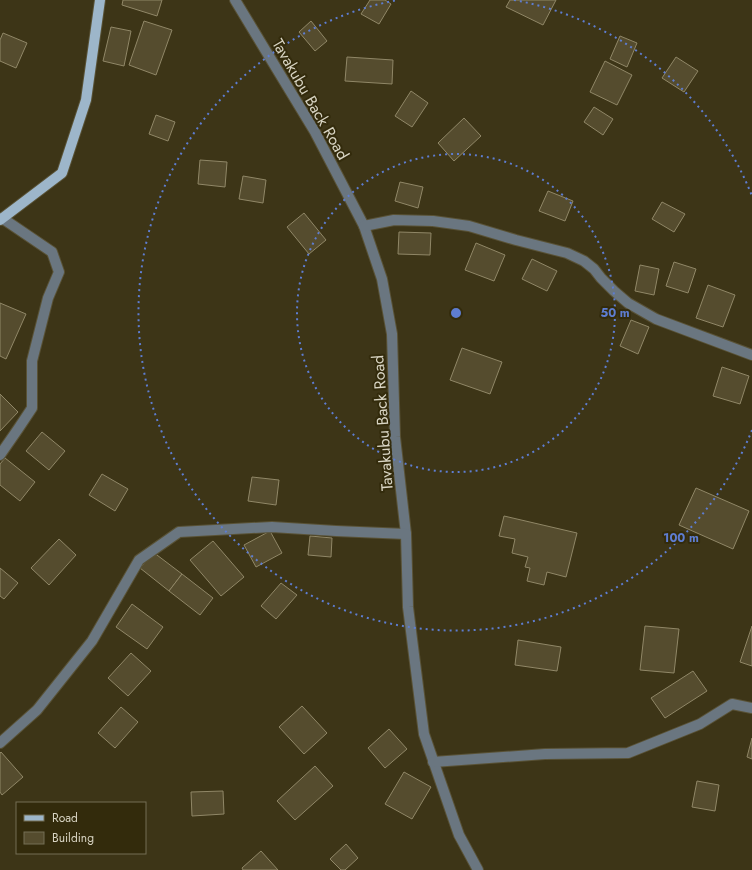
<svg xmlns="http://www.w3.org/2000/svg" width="752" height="870" viewBox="0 0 752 870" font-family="Jost,sans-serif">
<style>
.building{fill:#554c2e;stroke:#908767}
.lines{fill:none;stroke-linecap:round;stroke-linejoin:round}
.minor-casing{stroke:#595236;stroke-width:12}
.major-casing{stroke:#595236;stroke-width:12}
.minor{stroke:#6a7680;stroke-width:10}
.major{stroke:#9db6ca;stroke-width:10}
.ring{fill:none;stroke:#5e7dd1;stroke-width:2;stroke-dasharray:2 4}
.labels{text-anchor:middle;stroke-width:4;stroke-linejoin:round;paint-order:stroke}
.street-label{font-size:16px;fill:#d8d4c3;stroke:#332b0c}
.centre{fill:#5e7dd1;stroke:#332b0c;stroke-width:2}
.ring-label{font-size:12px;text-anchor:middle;font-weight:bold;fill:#5e7dd1;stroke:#332b0c;stroke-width:4;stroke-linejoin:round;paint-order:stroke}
</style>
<rect width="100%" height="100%" fill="#3d3517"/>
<g class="building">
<path d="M123,0H162L157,16L122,5Z"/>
<path d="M370,0H385L391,4L379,24L361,14Z"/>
<path d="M510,0H556L543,25L506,7Z"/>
<path d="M144,21L172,30L156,75L129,65Z"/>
<path d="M311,21L327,41L315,51L299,32Z"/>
<path d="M111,27L131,31L124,66L103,61Z"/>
<path d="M3,33L27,43L16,68L0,61V40Z"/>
<path d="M620,36L637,43L627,67L610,59Z"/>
<path d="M347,57L393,60L392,84L345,81Z"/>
<path d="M676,57L698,71L684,92L662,78Z"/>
<path d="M605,61L632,75L617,105L590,92Z"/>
<path d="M411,91L428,103L412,127L395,116Z"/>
<path d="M594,107L613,119L603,135L584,122Z"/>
<path d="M156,115L175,122L168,141L149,134Z"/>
<path d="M464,118L481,136L454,161L438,143Z"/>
<path d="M200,160L227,162L225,187L198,184Z"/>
<path d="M243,176L266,180L263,203L239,199Z"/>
<path d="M400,182L423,187L418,208L395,201Z"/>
<path d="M548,191L573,201L565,221L539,211Z"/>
<path d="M662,202L685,214L674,232L652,219Z"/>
<path d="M304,213L326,240L309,254L287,227Z"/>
<path d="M399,232L431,233L430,255L398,254Z"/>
<path d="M476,243L505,255L494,281L465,270Z"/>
<path d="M532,259L557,271L547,291L522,279Z"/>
<path d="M674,262L696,269L688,293L666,286Z"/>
<path d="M640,265L659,269L654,295L635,291Z"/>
<path d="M708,285L735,295L723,327L696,318Z"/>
<path d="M0,303L26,314L6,359L0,356Z"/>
<path d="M631,320L649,327L638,354L620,346Z"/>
<path d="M462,348L502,362L490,394L450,380Z"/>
<path d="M722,367L749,376L740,404L713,396Z"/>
<path d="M0,394L18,412L0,431Z"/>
<path d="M42,432L65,451L49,470L26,451Z"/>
<path d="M5,458L35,482L20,501L0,485V464Z"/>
<path d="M102,474L128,489L115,511L89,495Z"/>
<path d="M252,477L279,480L276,505L248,501Z"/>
<path d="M696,488L749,511L733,549L679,525Z"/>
<path d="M504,516L577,533L566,577L547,572L544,585L527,581L530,568L525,567L528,557L512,553L515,539L499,536Z"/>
<path d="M270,531L282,553L256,567L244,545Z"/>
<path d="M310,536L332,538L331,557L308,555Z"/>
<path d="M59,539L76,555L49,585L31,568Z"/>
<path d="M213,541L244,577L221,596L190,560Z"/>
<path d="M153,552L182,574L169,591L140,568Z"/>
<path d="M0,568L18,583L4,599L0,596Z"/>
<path d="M182,574L213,598L200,615L169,591Z"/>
<path d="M281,583L297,595L276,619L261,606Z"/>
<path d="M132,604L163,627L147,649L116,627Z"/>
<path d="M645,626L679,629L674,673L640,670Z"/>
<path d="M752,626V666L740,662Z"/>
<path d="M518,640L561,647L557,671L515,665Z"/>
<path d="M131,653L151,671L128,696L108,678Z"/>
<path d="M693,671L707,691L665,718L651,698Z"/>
<path d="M302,706L327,733L304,754L279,727Z"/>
<path d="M121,707L138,722L115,748L98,733Z"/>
<path d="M389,729L407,749L385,768L368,748Z"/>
<path d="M752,738V759L747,757Z"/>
<path d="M1,752L23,777L2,795L0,792V753Z"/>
<path d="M315,766L333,786L295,820L277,801Z"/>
<path d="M404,772L431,787L412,819L385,804Z"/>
<path d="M697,781L719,785L715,811L692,807Z"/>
<path d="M223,791L224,814L192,816L191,792Z"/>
<path d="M346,844L358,858L345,870H341L330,859Z"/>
<path d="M261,851L278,870H243L242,868Z"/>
</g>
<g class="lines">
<defs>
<g id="minor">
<path d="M235,0L315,132L364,226L382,279L392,334L395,437L406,534L408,607L424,734L459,835L478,870"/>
<path d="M364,226L394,220L433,221L469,226L516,240L567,253L584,261L594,269L601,278L614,291L628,303L656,319L752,355"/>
<path d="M0,455L18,429L32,408V361L48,298L59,272L52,252L2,218"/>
<path d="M0,743L37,710L92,641L139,560L179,532L272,527L336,531L406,534"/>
<path d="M433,762L545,754L628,753L700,724L732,704L752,708"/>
</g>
<path id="major" d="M0,220L62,173L86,100L100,0"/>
</defs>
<use href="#minor" class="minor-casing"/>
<use href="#major" class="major-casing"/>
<use href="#minor" class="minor"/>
<use href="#major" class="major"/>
</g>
<g class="ring">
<circle cx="456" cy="313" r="159"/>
<path d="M752 430A318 318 0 1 1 398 0M514 0A318 318 0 0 1 752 196"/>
</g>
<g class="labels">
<g class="street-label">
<text transform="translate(311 99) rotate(60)" y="6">Tavakubu Back Road</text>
<text transform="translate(382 423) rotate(-94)" y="6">Tavakubu Back Road</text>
</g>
</g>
<circle cx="456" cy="313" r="6" class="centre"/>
<g class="ring-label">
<text x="615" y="317">50 m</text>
<text x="681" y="542">100 m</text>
</g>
<rect x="16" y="802" width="130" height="52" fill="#332b0c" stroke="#756f55"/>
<rect x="24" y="815" width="20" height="6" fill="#9db6ca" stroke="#756f55"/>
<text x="52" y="822" font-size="12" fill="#d8d4c3">Road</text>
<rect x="24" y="832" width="20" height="12" fill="#554c2e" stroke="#756f55"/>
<text x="52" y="842" font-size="12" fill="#d8d4c3">Building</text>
</svg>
